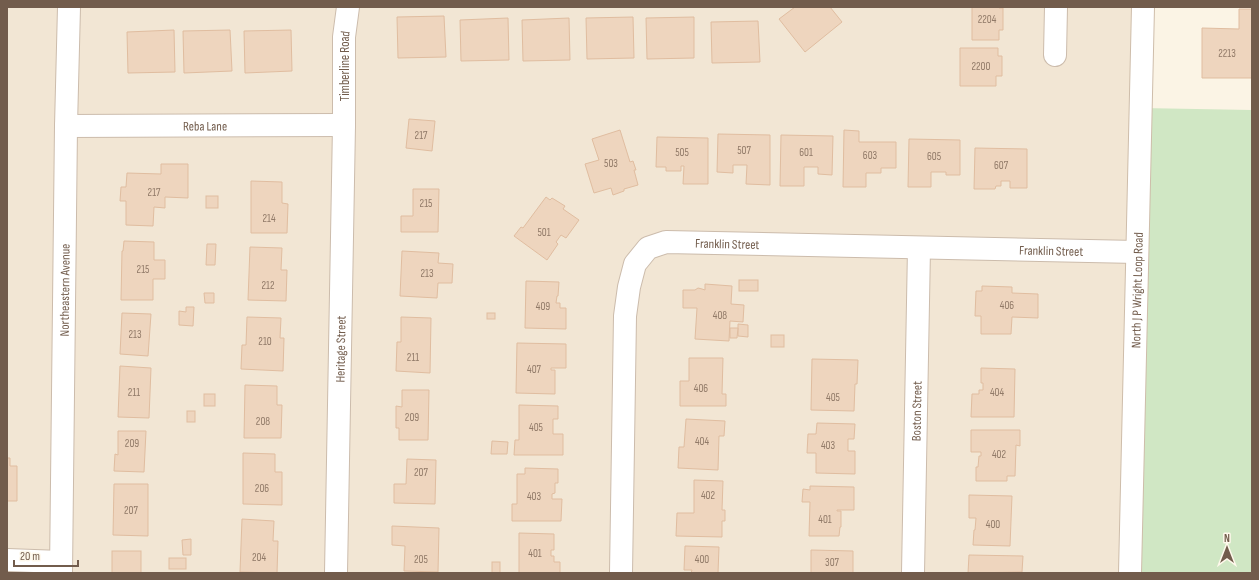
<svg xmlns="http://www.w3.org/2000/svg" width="1259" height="580" viewBox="0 0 1259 580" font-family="'Sofia Sans Condensed',sans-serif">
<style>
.residential{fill:#f2e6d4}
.green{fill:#d0e7c4}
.building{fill:#eed5be;stroke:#e0bda0}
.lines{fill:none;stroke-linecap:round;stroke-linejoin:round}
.street-casing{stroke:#ccbcac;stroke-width:24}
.secondary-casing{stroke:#cebdaa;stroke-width:24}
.street{stroke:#fff;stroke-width:22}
.secondary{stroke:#fff;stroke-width:22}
.labels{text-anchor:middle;stroke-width:4;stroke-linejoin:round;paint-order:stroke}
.number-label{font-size:11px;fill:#917a68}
.street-label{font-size:13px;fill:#725c4c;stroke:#fef8eb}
</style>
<rect width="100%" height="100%" fill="#fbf4e5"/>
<path class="residential" d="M7,7H1143L1131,573H7Z"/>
<path class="green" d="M1141,108L1252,110V573H1130Z"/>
<g class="building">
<path d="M795,7H830L842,22L805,52L779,19Z"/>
<path d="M961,7H999V8H1003V30H999V40H972V7Z"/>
<path d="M1239,9H1252V78H1202V28L1239,29Z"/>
<path d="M444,16L446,57L398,58L397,17Z"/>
<path d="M633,17L634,58L587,59L586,18Z"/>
<path d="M694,17V58L647,59L646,18Z"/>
<path d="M508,18L509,60L461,61L460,20Z"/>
<path d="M569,18L570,60L523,61L522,20Z"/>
<path d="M758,21L760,62L712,63L711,22Z"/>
<path d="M174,30L175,72L128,73L127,32Z"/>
<path d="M230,30L232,71L184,73L183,31Z"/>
<path d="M291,30L292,71L245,73L244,31Z"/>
<path d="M960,48H998V56H1002V76H996V86H960Z"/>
<path d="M409,119L435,121L432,151L406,148Z"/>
<path d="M620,130L630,162L633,161L636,170H634L638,185L624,189V191L613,195L611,188L594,193L585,164L599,160L592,139Z"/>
<path d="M844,130L859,131V142H896V168H881V173H866V187H843Z"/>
<path d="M718,134L770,135V185L746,184L747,165H733V173L717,172Z"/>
<path d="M781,135L833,136L832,175L818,174V167H804V186H780Z"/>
<path d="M657,137L708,138V184H683L684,166H681V171H666V167H656Z"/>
<path d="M909,139L960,140V175H946V172H931V187H908Z"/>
<path d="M975,148L1027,149V188H1010V181H1001V186H996L995,189H974Z"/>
<path d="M161,164H188V198L165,197V208L154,207L153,226L126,225V201H120L121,187H126L127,173L161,174Z"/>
<path d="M251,181L282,182V203L288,204L287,233H251Z"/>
<path d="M413,189H439L438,232H401V216H413Z"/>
<rect x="206" y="196" width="12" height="12"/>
<path d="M546,197L550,200L552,198L565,206L563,209L579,220L566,238L561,235L556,242L558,244L547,260L514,236L521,227L523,228Z"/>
<path d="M124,241L154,242V260H165V279H153V300H121L122,251H123Z"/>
<path d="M207,244H216L215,265H206Z"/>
<path d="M250,247L282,248L281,270H287L286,301L248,300Z"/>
<path d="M402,251L439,253L438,263L453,264L452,283H438L437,298L400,296Z"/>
<rect x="739" y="280" width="19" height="11"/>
<path d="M526,281L559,282L558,296H557L556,303H560V308H566V329L525,328Z"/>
<path d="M705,284L732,286L731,304L744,305L743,322L730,321L729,341L695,339L697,308H683V290H695L698,288L702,289L705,290Z"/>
<path d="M982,286L1012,287V293L1038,294V318L1012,317L1011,334H981V316H975L976,291H982Z"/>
<path d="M204,293H214V303H205Z"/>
<path d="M186,307H194L193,326L179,325V311L186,312Z"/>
<path d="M122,313L151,314L148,356L120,354Z"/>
<rect x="487" y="313" width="8" height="6"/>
<path d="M247,317L281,318L280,338H284L283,371L241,369L242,345H246Z"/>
<path d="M401,317L431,318L430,373L396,371L397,342H401Z"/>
<path d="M738,324L748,325V337L738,336Z"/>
<path d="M730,328H738L737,338H730Z"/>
<rect x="771" y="335" width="13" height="12"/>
<path d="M517,343L566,344V368H551V370H555V394L516,393Z"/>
<path d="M689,358H723L722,394H726V406H680V381H689Z"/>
<path d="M812,359L858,360L857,384H855L854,411L811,410Z"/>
<path d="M120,366L151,368L149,418L118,417Z"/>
<path d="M981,368L1015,369L1014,417H971L972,394H979V390H983V383H981Z"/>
<path d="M245,385L277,386V405H282L281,438H244Z"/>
<path d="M402,390H429L428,440H399V428H396V406L402,407Z"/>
<rect x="204" y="394" width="11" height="12"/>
<path d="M519,405L558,406V419H553V434H563V455H514L515,440H519Z"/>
<rect x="187" y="411" width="8" height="11"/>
<path d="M686,419L725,421L724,436H719L718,470L678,468L679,447H684Z"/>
<path d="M817,423L855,424L854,439H848V451H855V474L816,473V453H807L808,434H816Z"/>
<path d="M971,430H1020V446L1016,445L1015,476H1007V481H976V467H978L979,456H981V452H971Z"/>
<path d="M118,431H146L144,472L114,471L115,454L118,455Z"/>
<path d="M492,441L508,442L507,454H491Z"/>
<path d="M243,453L275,454V472H282V505L243,504Z"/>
<path d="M7,458H10V466H17V501H7Z"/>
<path d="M407,459L436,460L435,504L394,503V484H406Z"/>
<path d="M525,468L558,469V483H555V493L552,494V499H562L561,521H512V504H517V474H525Z"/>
<path d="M694,480L723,481L722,510H725V521H722V537L676,536L677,513H694Z"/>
<path d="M114,484H148V536L113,535Z"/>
<path d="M810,486L854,487V510H837V511H841V527H840L839,536H809L810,502H802L803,489L810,490Z"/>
<path d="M969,495L1012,496L1010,546L973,545L974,530H975L976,518H969Z"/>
<path d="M242,519L274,521L273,541H278L277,573L240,572Z"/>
<path d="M392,526L439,528L438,572L404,571L405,546L392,545Z"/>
<path d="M519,533L554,534V550H551V556H554V562H560V573H519Z"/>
<path d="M191,539V555H183L182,540Z"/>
<path d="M685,546L719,547L718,573H691L692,570H684Z"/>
<path d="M811,550L853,551V573H811Z"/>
<rect x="112" y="551" width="29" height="22"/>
<path d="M969,555L1023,556L1022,572L968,573Z"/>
<rect x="169" y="558" width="17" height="11"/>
<rect x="492" y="562" width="8" height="11"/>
</g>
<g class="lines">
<defs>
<g id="street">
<path d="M1055,55L1056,7"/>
<path id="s1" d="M66,126L344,125"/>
<path d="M7,560L61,562"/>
<path id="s2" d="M61,573L66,126L69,7"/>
<path id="s3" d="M336,573L344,125V37L348,7"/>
<path id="s4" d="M621,573L625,316L629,287L635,264L648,248L666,242L1137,252"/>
<path id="s5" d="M913,573L919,248"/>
</g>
<g id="secondary">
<path id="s6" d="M1130,573L1143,7"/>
</g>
</defs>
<use href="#street" class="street-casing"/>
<use href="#secondary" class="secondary-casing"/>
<use href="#street" class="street"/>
<use href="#secondary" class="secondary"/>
</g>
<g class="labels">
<g class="number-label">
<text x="987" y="23">2204</text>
<text x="1227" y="57">2213</text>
<text x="981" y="70">2200</text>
<text x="421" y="139">217</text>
<text x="744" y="154">507</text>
<text x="682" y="156">505</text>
<text x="806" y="156">601</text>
<text x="870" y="159">603</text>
<text x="934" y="160">605</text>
<text x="611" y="167">503</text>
<text x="1001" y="169">607</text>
<text x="154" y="196">217</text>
<text x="426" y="207">215</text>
<text x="269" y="222">214</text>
<text x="544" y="236">501</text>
<text x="143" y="273">215</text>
<text x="427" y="277">213</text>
<text x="268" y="289">212</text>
<text x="1007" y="309">406</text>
<text x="543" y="310">409</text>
<text x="720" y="319">408</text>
<text x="135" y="338">213</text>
<text x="265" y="345">210</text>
<text x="413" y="361">211</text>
<text x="534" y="373">407</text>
<text x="701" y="392">406</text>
<text x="134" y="396">211</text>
<text x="997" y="396">404</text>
<text x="833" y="401">405</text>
<text x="412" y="421">209</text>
<text x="263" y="425">208</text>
<text x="536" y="431">405</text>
<text x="702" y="445">404</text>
<text x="132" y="447">209</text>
<text x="828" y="449">403</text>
<text x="999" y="458">402</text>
<text x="421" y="476">207</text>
<text x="262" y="492">206</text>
<text x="708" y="499">402</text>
<text x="534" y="500">403</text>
<text x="131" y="514">207</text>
<text x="825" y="523">401</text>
<text x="993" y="528">400</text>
<text x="535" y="557">401</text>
<text x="259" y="561">204</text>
<text x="421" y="563">205</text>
<text x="702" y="563">400</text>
<text x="832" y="566">307</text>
</g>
<g class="street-label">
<text dy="5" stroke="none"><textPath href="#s3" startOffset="507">Timberline Road</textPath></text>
<text dy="5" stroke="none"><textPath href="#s1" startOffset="139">Reba Lane</textPath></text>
<text dy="5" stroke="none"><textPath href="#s4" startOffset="411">Franklin Street</textPath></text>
<text dy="5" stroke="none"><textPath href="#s4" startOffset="735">Franklin Street</textPath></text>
<text dy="5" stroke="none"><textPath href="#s2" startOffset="283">Northeastern Avenue</textPath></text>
<text dy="5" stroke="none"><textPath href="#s6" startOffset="283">North J P Wright Loop Road</textPath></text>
<text dy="5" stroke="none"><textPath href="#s3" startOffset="224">Heritage Street</textPath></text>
<text dy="5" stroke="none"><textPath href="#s5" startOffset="162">Boston Street</textPath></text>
</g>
</g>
<rect width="1259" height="580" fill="none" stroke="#725c4c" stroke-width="16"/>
<g transform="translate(1227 548)" stroke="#fef8eb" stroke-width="3" paint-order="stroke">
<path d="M0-3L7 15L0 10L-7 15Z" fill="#725c4c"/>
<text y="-6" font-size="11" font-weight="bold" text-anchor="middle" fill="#725c4c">N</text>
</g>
<path d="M14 560v6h64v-6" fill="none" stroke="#725c4c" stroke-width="2"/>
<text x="20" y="560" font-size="12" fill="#725c4c" stroke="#fef8eb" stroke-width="3" paint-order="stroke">20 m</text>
</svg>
